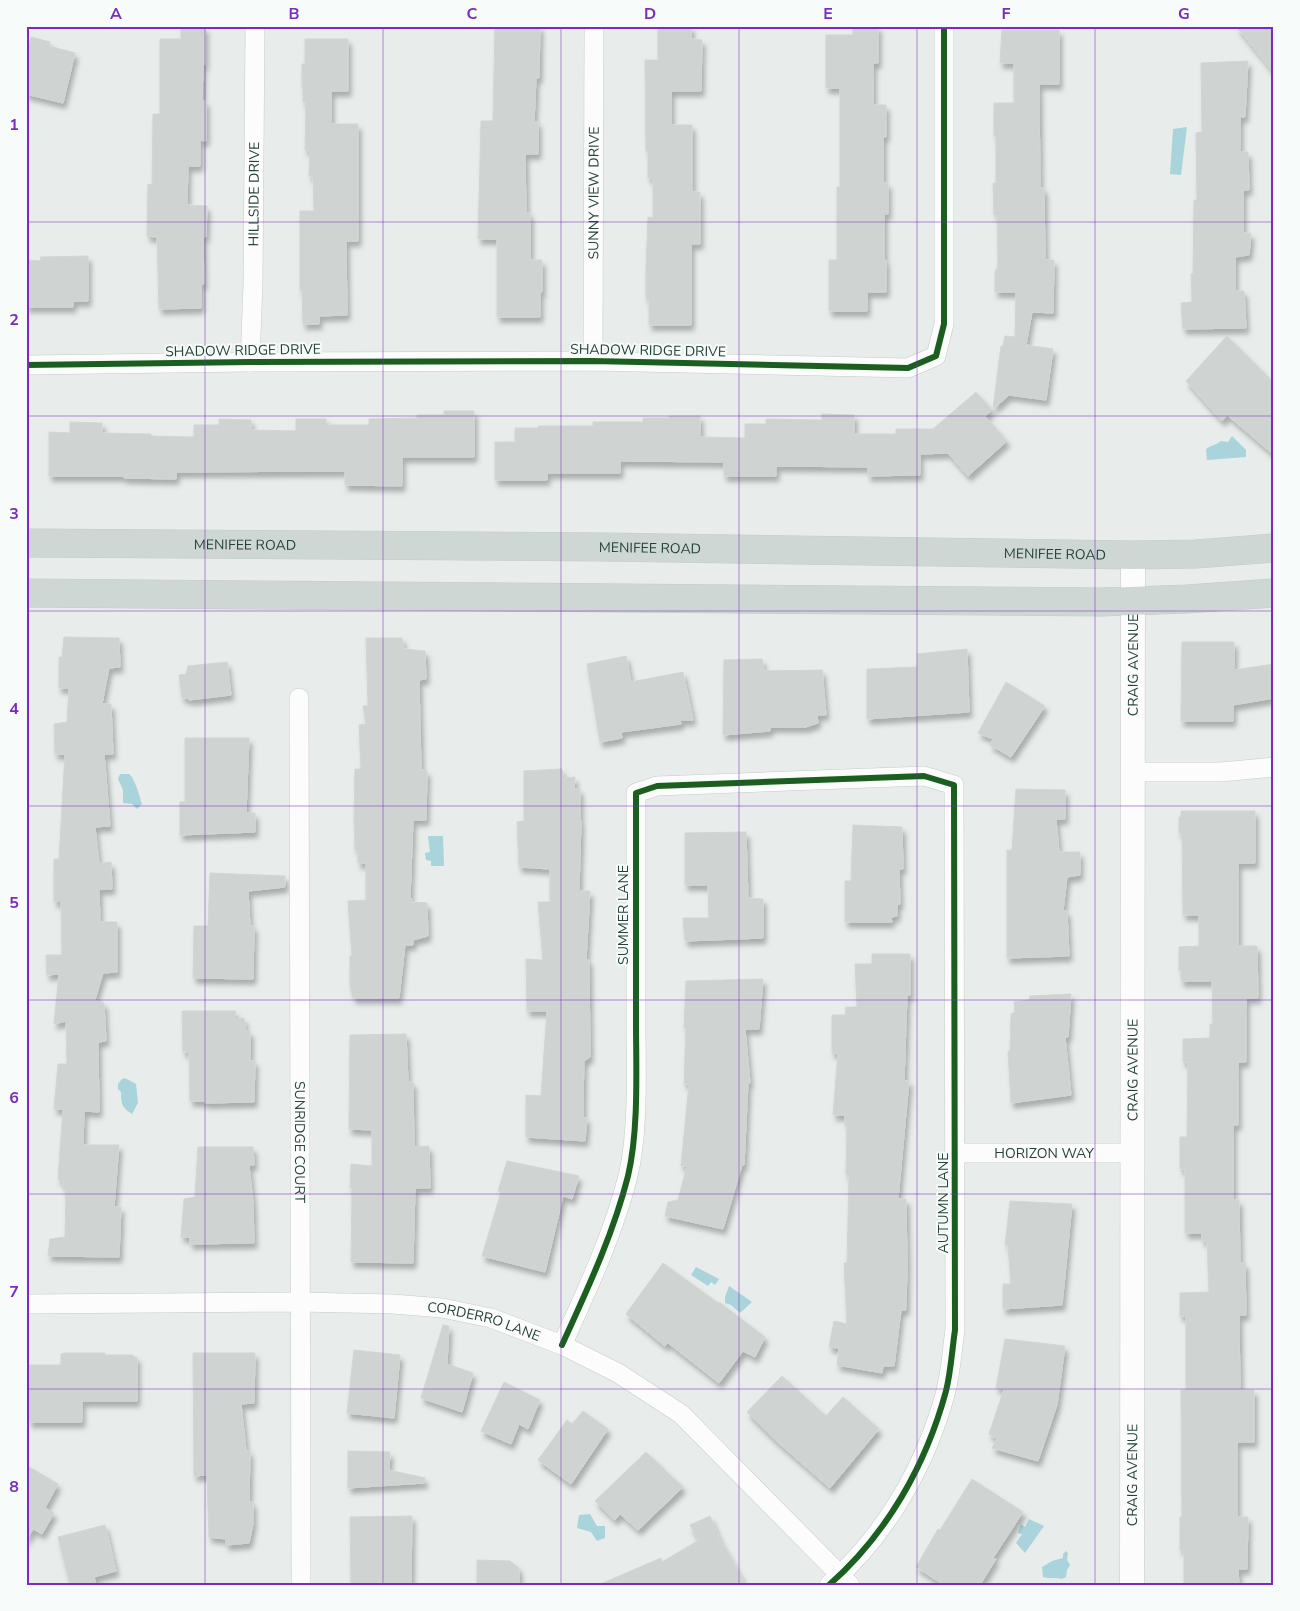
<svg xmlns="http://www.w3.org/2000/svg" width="1300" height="1611" viewBox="0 0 1300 1611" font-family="'Nunito Sans',sans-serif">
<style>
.water{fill:#a9d4db}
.building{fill:#cfd4d2;stroke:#d1d6d4;filter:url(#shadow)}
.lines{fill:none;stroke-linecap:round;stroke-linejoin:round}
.minor-casing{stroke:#c5cac8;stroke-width:20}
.tertiary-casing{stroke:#c5cac8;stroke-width:25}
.primary-casing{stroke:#c3ccc9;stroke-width:29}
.minor{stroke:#fcfcfc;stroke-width:19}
.tertiary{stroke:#fcfcfc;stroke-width:24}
.primary{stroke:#cfd7d5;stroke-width:28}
.cycleway-casing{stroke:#f7fbf9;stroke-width:9}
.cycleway{stroke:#1b5e20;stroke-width:6}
.grid{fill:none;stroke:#7b2cbf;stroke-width:1;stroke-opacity:0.55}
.labels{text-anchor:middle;stroke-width:4;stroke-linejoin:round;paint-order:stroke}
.street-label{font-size:14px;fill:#24423a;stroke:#f7fbf9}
.neatline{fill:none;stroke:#7b2cbf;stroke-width:2}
.grid-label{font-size:16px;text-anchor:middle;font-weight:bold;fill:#7b2cbf}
</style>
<defs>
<filter id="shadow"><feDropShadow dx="3" dy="5.5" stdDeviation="2.5" flood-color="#0004"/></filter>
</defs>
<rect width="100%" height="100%" fill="#e8edeb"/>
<g class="water">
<path d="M1187,127L1181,175L1170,174L1173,129Z"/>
<path d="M1232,436L1246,450V457L1207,460L1206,449C1211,445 1216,445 1221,441L1228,442Z"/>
<path d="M120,774C123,774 127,774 129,774C135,778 140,798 142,804L137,809L132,804L123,803V790L118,779Z"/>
<path d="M428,836H443L444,866H431V861L426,860L425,853L430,852Z"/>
<path d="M125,1078L136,1084L138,1103L132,1114C122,1108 121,1104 121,1092L118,1089V1084L122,1079Z"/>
<path d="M696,1267L719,1279L715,1285L711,1282L708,1286L691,1275Z"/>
<path d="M729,1286L752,1302L740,1313L731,1305L725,1303V1297Z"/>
<path d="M590,1514L597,1526H605V1538L597,1541L591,1532L577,1528L579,1515Z"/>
<path d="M1029,1519L1044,1526L1025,1553L1016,1543L1022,1534L1018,1533L1021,1524L1025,1527Z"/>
<path d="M1066,1551L1068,1553L1067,1560L1070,1565L1067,1570L1066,1577L1062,1579C1055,1577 1050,1579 1043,1577L1042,1567L1052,1561L1063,1558V1554Z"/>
</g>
<g class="building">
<path d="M495,26H540L539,78H536L534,122H538V154H525L526,213H530V260H542V292H540V317H497V239H478L481,121H493Z"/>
<path d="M658,26H691V39L702,40L701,91H671V125H692V192H700V244H691V325H649V299H646V268L648,217L653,218V178H648V151H646L645,60H658Z"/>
<path d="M853,26H878V63H873V105H886V137H883V183H888V214H884V260H886V292H867V311H829V260H837V187H840V88H826V35H853Z"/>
<path d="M1236,26H1274V73L1258,53Z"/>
<path d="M181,27H205V65L203,64L202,101H206V141L200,140V166H188L187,205L207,206L206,237H203L204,284H201V308L159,309L157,237L147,236L148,184L152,185L153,114H160V39H181Z"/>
<path d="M1002,30H1059V84H1039L1040,188H1044L1045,260H1054L1053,313L1032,312L1026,345L1053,349L1046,400L1009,395L993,409L1001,346H1003L1005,336L1015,337L1016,292H995V270H997L998,259L997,215H994L993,183H996V136H994V103H1014V63H1000Z"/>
<path d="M31,37L50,42L49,46L75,53L63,103L26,94V56Z"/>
<path d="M305,39H348V91H331V124H358V241H346L347,315L319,316V324H303L302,290H300V211H314L313,176H309L310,150H305L306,102H303V87H302V64H305Z"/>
<path d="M1248,61L1245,117H1240V152H1248L1249,190H1243V233H1251L1249,255L1235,257V291H1244L1246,328L1183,329L1181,303L1192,302L1191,274H1193L1194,200H1197L1196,133L1202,132L1201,63Z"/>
<path d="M88,256V301H73V307H26V260L41,261L40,257Z"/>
<path d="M1227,336L1268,377L1274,384V455L1227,415L1222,421L1186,381Z"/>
<path d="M976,392L992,410L985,416L1007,441L968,476L948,453L920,454V475L868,476V467L776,466V476H724V462L620,461V473H547V480H495V442H515V428H538V426H593V422H643V418H669V416H700V437L745,438V424H766V419L822,420V414L854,415V434H896V429H933Z"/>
<path d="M444,411H474V457H402V486L345,485V471L176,472V479L124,478V476H49V432L70,433V422L102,423V433L151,434V436L194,437V425H219V419L251,420V430L296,431V419H326V425H369V419L417,418V415H444Z"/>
<path d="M64,637L119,638L120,667L109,668L102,704H111L113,754H104L110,826L95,827L99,864L111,862L112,889H99L100,922H117V972L103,973L95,1000L104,1003L106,1041L98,1042L99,1112L84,1111L83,1145H119L114,1207H121L119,1257L48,1256L50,1239L65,1237L66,1190L64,1191L63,1182L58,1179L63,1109H54L58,1064H67L66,1021L54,1024L59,974L47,975L46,955H62L61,901L54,902V859H59L65,754H55L54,724L67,722L69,688H59V657H62Z"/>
<path d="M366,638H402L404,649L425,651L426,679L419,680L421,770L427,771L426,820H413L410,899H412L411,902L427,903L428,936L413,940V945H405L399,998H353L350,985V956H352L348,901L366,900V863H358V850H355L354,820L355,769H361L359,725L366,724L363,706H368Z"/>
<path d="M1182,642H1234V670L1274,664V698L1233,705V721H1181Z"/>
<path d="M967,649L969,712L867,719V669L918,667L917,654Z"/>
<path d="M626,656L631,682L683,672L693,720H680L681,724L621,732L622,738L600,742L587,664Z"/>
<path d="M762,659L764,671L822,670L826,715H817L818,723L806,727H770V731L723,735L724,660Z"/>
<path d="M227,662L231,695L189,700L188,698H182L179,675L186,674L188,666Z"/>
<path d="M1006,682L1045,706L1011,757L990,745L993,739L978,733Z"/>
<path d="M185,738H249L246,813H255V832L180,835V802H185Z"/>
<path d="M562,769L563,778L575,777L574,789H580V820H581L579,891H590L586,960H589L590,1057L584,1061L583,1099V1118H587L585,1141L526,1137V1095L541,1096L547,1011H527L526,959L543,960L538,902H550V869L519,867L517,822L524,821V771Z"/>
<path d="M1016,789L1065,790V819H1056L1059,852H1080V875L1067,877L1063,911H1067L1069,956L1007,958V850H1012Z"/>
<path d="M1181,811H1255V863H1238V946H1257L1258,998H1246V1062H1238V1125H1233V1200H1239L1240,1263H1245L1246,1315H1239L1240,1390H1254V1442H1237V1517H1248L1247,1569H1238L1239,1585H1184V1550H1180V1517H1182L1181,1390H1186V1316H1180V1293L1209,1292L1207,1241H1202V1233H1185V1169H1180V1137H1187L1188,1062H1183V1039L1210,1038V1024H1213L1212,981H1181V970H1179V947L1199,946V915H1183L1182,833H1179V817H1181Z"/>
<path d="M853,825L902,827L903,869H899L900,904L897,905V916L891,917L892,922H845V881H851Z"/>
<path d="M746,832L748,898L763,899V938L685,941L683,918H709L708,885H685V833Z"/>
<path d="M210,873L285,876V887L248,891L250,926H254L253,979L193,978L194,926H208Z"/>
<path d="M872,954H910V995L907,996L904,1081H909L898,1199H906L907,1264L906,1310H901L894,1366H883L882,1373L837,1365L839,1348L829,1347L834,1321L847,1324L844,1263H847L849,1175H846L847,1126H845V1115H833L838,1053H832V1015H845L846,1007H857L855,964H872Z"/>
<path d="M763,979L759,1029H745L750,1083H748L744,1165H742L723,1229L665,1216L668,1202L678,1200L687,1166H681L689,1084H684L686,1028H684L686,981Z"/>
<path d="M1071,994L1068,1037H1065L1071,1095L1011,1103L1008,1051H1010L1011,1014L1015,1012L1014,1002L1029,1000L1030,996Z"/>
<path d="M182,1011H236L233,1019L244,1018L245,1030L250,1031V1061H255L254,1102L205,1103V1101H190L189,1052H183Z"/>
<path d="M406,1034L408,1082H413L414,1147L429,1146L430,1188H415L413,1263L351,1262L352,1188H350L351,1164L372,1166V1130L349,1129L350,1035Z"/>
<path d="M198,1147H253L254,1165H249L253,1203L254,1243L190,1244V1237H181L184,1199L195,1197Z"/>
<path d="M507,1161L579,1176L572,1199L563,1196L545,1272L482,1256L501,1192L498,1191Z"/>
<path d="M1010,1201L1072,1204L1062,1305L1003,1309V1284H1011L1008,1245H1005Z"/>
<path d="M663,1263L718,1303L719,1302L765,1337L755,1357L743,1351L719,1383L668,1343L665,1346L626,1314Z"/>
<path d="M443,1325L449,1326L447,1364L473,1373L462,1412L421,1398Z"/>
<path d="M1005,1339L1065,1346L1057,1405L1038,1461L992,1448L997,1439L989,1434L1004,1389L996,1388Z"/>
<path d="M354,1350L400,1355L394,1418L347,1413Z"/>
<path d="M64,1353H105V1355H133V1357H137V1401H82V1422H29V1365H61V1354Z"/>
<path d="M193,1353H255L254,1403L241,1404L246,1451H250L249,1502H253V1524L249,1543L226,1545V1539L209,1537L207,1475L194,1476Z"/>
<path d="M782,1376L826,1416L843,1397L879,1429L830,1488L774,1439L747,1412Z"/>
<path d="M504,1382L540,1400L528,1429L519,1424L511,1444L481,1431Z"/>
<path d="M583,1411L608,1429L571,1484L538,1460L567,1420L572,1424Z"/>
<path d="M348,1451L390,1452L389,1470L425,1478L424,1483L348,1488Z"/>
<path d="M646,1452L683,1487L638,1530L620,1514L615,1520L595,1501Z"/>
<path d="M26,1465L58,1484L45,1508L54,1513L42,1534L33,1529L26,1541Z"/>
<path d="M972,1479L1023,1512L993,1558L996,1559L980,1585H944L916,1567L938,1529L940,1530Z"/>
<path d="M412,1516L411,1585H351L350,1517Z"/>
<path d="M710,1516L720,1540L746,1585H598L661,1558L662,1562L699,1540L690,1525Z"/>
<path d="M105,1525L116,1571L94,1577L96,1585H70L58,1537Z"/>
<path d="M477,1560L510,1561L519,1568V1585H477Z"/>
</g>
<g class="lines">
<defs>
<g id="minor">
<path id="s1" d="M593,361L594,26"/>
<path id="s2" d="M250,362L253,284L255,26"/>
<path d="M26,365L250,362L593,361L908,368L936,356L944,324V26"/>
<path id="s3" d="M299,698L301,1585"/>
<path d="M1133,772H1221L1274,767"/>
<path id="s4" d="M956,1153H1132"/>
<path id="s5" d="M26,1304L300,1302L393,1304L442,1308L491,1318L562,1345L618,1373L681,1414L850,1585"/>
<path d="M562,1345C587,1290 613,1235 628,1176C639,1130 636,1068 636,1021C636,945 636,869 636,793L657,786L924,776L954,785L955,1330C952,1350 951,1371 946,1391C926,1465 887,1534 829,1585"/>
</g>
<g id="tertiary">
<path id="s6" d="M1132,1585L1133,555"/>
</g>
<g id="primary">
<path id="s7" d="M26,543L604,547L1133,555L1196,554L1274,548"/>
<path d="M26,593L1102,602L1187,599L1274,593"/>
</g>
</defs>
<use href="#minor" class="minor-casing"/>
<use href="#tertiary" class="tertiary-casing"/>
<use href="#primary" class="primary-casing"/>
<use href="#minor" class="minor"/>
<use href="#tertiary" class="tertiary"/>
<use href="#primary" class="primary"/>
<defs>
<g id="cycleway">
<path d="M26,365L250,362L593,361L908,368L936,356L944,324V26"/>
<path d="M562,1345C587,1290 613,1235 628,1176C639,1130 636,1068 636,1021C636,945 636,869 636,793L657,786L924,776L954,785L955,1330C952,1350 951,1371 946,1391C926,1465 887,1534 829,1585"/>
</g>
</defs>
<use href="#cycleway" class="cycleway-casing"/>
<use href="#cycleway" class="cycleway"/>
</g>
<path class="grid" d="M205,26V1585M383,26V1585M561,26V1585M739,26V1585M917,26V1585M1095,26V1585M26,222H1274M26,416H1274M26,611H1274M26,806H1274M26,1000H1274M26,1194H1274M26,1389H1274"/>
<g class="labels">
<g class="street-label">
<text dy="5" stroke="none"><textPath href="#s2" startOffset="168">HILLSIDE DRIVE</textPath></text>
<text dy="5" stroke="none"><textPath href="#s1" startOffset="168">SUNNY VIEW DRIVE</textPath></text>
<text transform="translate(243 350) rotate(-1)" y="5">SHADOW RIDGE DRIVE</text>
<text transform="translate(648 350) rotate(1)" y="5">SHADOW RIDGE DRIVE</text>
<text dy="5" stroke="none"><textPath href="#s7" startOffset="219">MENIFEE ROAD</textPath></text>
<text dy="5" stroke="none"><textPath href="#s7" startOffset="624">MENIFEE ROAD</textPath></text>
<text dy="5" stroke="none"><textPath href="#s7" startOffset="1029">MENIFEE ROAD</textPath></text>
<text dy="5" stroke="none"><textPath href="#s6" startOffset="920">CRAIG AVENUE</textPath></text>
<text transform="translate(623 915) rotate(-90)" y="5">SUMMER LANE</text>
<text dy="5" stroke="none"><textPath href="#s6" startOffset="515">CRAIG AVENUE</textPath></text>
<text dy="5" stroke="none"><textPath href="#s3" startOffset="444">SUNRIDGE COURT</textPath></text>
<text dy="5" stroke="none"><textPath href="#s4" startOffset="88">HORIZON WAY</textPath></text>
<text transform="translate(943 1203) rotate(-90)" y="5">AUTUMN LANE</text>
<text dy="5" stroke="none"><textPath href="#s5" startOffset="460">CORDERRO LANE</textPath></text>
<text dy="5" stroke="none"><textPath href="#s6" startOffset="110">CRAIG AVENUE</textPath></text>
</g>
</g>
<rect width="1300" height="1611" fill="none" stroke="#f7fbf9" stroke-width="55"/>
<rect x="28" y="28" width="1244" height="1556" class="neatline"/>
<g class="grid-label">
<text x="116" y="19">A</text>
<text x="294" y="19">B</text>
<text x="472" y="19">C</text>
<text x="650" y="19">D</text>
<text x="828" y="19">E</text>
<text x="1006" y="19">F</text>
<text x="1184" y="19">G</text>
<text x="14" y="130">1</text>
<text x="14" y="325">2</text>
<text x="14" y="519">3</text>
<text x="14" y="714">4</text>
<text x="14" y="908">5</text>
<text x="14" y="1103">6</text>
<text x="14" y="1297">7</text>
<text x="14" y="1492">8</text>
</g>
</svg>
